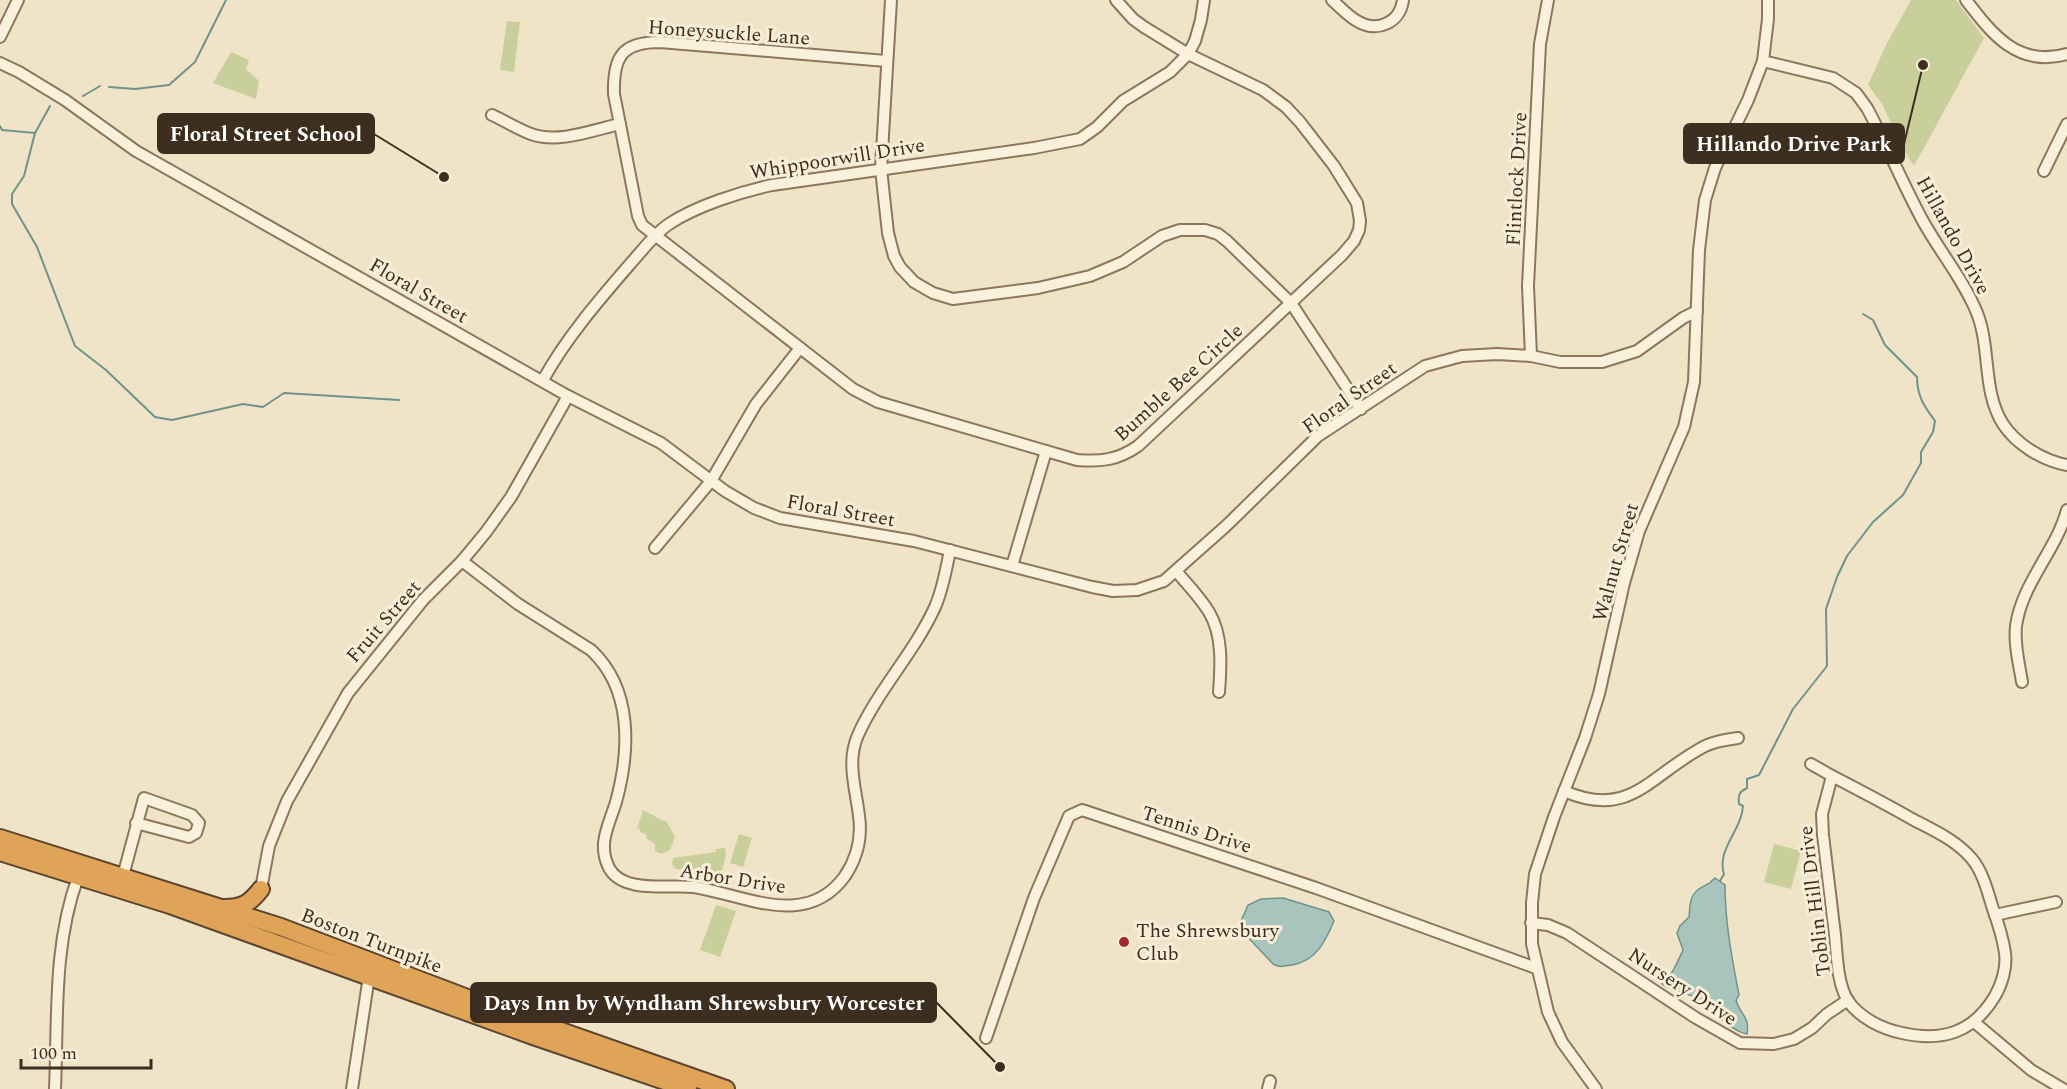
<svg xmlns="http://www.w3.org/2000/svg" width="2067" height="1089" viewBox="0 0 2067 1089" font-family="Spectral,serif">
<style>
.green{fill:#c9cf9b}
.water{fill:#a9c4bc;stroke:#6f938a;stroke-width:1.5}
.lines{fill:none;stroke-linecap:round;stroke-linejoin:round}
.stream{stroke:#6f938a;stroke-width:2}
.minor-casing{stroke:#8d765c;stroke-width:14}
.highway-casing{stroke:#5b4430;stroke-width:20}
.minor{stroke:#faf1dc;stroke-width:10}
.highway{stroke:#e0a458;stroke-width:16}
.poi-dot{fill:#9e2a2b;stroke:#f7eed8;stroke-width:2}
.labels{text-anchor:middle;stroke-width:6;stroke-linejoin:round;paint-order:stroke}
.street-label{font-size:20px;fill:#3d2e20;stroke:#f7eed8}
.poi-label{font-size:20px;fill:#3d2e20;stroke:#f7eed8;text-anchor:start}
.leader{fill:none;stroke:#3d2e20;stroke-width:2}
.callout-dot{fill:#3d2e20;stroke:#f7eed8;stroke-width:2}
.callout{fill:#3d2e20;stroke:#3d2e20;stroke-width:2}
.callout-label{font-size:21px;text-anchor:middle;font-weight:bold;fill:#fff}
</style>
<rect width="100%" height="100%" fill="#f0e4c8"/>
<g class="green">
<path d="M1911,0H1956L1984,38L1914,166L1904,150L1882,104L1868,85L1886,45Z"/>
<path d="M507,21L520,22L514,72L500,70Z"/>
<path d="M231,52L249,60L246,69L259,81L256,99L213,83Z"/>
<path d="M643,810C652,814 658,819 667,822L675,837L670,850L661,854L655,851V844L646,838L647,835L640,832V829H637Z"/>
<path d="M739,834L752,838L743,867L730,863Z"/>
<path d="M1774,844L1801,851L1791,889L1764,882Z"/>
<path d="M725,848L726,855L721,874L676,869L672,864L673,858L716,852V849Z"/>
<path d="M716,905L736,911L720,957L700,950Z"/>
</g>
<g class="water">
<path d="M1715,878L1725,885C1725,923 1732,958 1739,995L1736,1000C1740,1015 1750,1016 1747,1034C1727,1030 1714,1008 1696,998C1685,992 1671,991 1662,984C1673,974 1677,963 1683,950L1677,933L1680,926L1689,917C1690,907 1689,896 1699,889C1706,884 1708,886 1715,878Z"/>
<path d="M1283,898L1329,912L1334,921C1325,942 1316,961 1292,965C1285,966 1280,968 1273,964L1243,932L1241,921L1248,905L1261,899Z"/>
</g>
<g class="lines">
<g class="stream">
<path d="M109,87L135,89L169,85L195,62L226,0"/>
<path d="M83,96L100,86"/>
<path d="M0,126L2,130L35,133L50,106"/>
<path d="M35,133L24,176L12,194V204L37,247L75,346L106,370L155,417L172,420L243,404L263,407L284,393L399,400"/>
<path d="M1720,881L1724,874C1716,850 1742,830 1743,806L1739,804C1738,795 1739,792 1747,788V779L1759,775L1793,709L1827,666L1826,609L1837,577L1847,556L1873,522L1903,495L1921,463V452L1933,432L1935,421C1924,406 1917,396 1917,377L1885,345L1873,320L1863,314"/>
</g>
<defs>
<g id="minor">
<path d="M891,0L881,169L888,233L894,256L900,267L914,282L933,293L953,299L1038,288L1090,276L1123,262L1162,236L1180,230H1205L1218,234L1227,241L1291,303L1361,409"/>
<path d="M1332,0C1340,7 1348,16 1357,21C1377,33 1400,23 1403,0"/>
<path d="M1966,0C1992,34 2018,68 2067,54"/>
<path d="M0,37L18,0"/>
<path d="M886,61L660,42C621,42 613,58 614,94L638,216L642,225L853,389L878,402L1077,460C1101,462 1118,460 1138,446L1342,255L1354,241L1359,230L1360,221L1357,203L1334,166L1300,122L1286,107L1263,90L1188,54L1144,27L1133,19L1116,0"/>
<path d="M1763,61L1833,78L1856,93L1867,108C1887,145 1903,185 1924,223C1941,253 1964,281 1977,313C1991,348 1982,391 2003,424C2016,444 2043,461 2067,465"/>
<path d="M0,63L19,72L65,100L136,151L568,396L661,443L725,491L754,508L780,518L914,541L1092,587L1113,591L1137,590L1164,581L1226,526L1318,436L1425,366L1462,356L1497,354L1531,356L1560,362H1602L1637,351L1683,318L1697,311"/>
<path d="M492,115C505,121 518,129 531,134C558,144 593,130 620,124"/>
<path d="M2044,171L2067,124"/>
<path d="M1531,356L1528,286L1540,44L1548,0"/>
<path d="M543,380C566,338 599,300 631,263C643,250 654,234 669,224C696,206 740,192 772,185L1034,148L1080,139L1097,127L1123,101L1170,72L1188,54L1195,41L1201,20L1204,0"/>
<path d="M655,548L711,481L756,404L800,348"/>
<path d="M462,561L518,604L591,650C633,689 630,751 616,802C609,825 597,844 609,868C623,894 670,884 694,887C745,895 806,930 845,876C857,858 862,837 859,816C856,789 846,762 858,735C878,690 914,653 935,607C943,589 946,570 950,550"/>
<path d="M1012,566L1046,451"/>
<path d="M1176,571C1187,584 1200,597 1209,612C1223,635 1221,666 1219,692"/>
<path d="M2022,682C2019,663 2014,645 2016,626C2022,583 2056,551 2067,510"/>
<path d="M1811,764L1832,776"/>
<path d="M1832,776C1859,790 1886,804 1912,819C1933,830 1956,840 1972,859C1983,872 1988,893 1993,909C1998,923 2003,938 2005,953C2007,967 2002,984 1995,996C1973,1033 1942,1042 1902,1033C1882,1029 1860,1018 1848,1001C1837,983 1837,955 1835,935C1831,902 1827,868 1823,835L1822,814Z"/>
<path d="M1564,791C1628,819 1648,778 1698,750C1710,742 1724,740 1738,738"/>
<path d="M123,876L144,798L192,815L199,823L196,833L189,837L136,823"/>
<path d="M261,889L269,846L287,801L348,693L423,600L462,561L486,532L511,497L568,396"/>
<path d="M1995,915L2056,902"/>
<path d="M1531,923L1548,925L1567,933L1696,1018L1740,1043L1774,1044L1794,1039L1812,1028L1827,1014L1848,1000"/>
<path d="M1974,1022L2031,1070L2063,1089"/>
<path d="M986,1038L1034,898L1069,816L1082,810L1316,888L1536,968"/>
<path d="M55,1089C58,1018 53,945 78,877"/>
<path d="M352,1089L369,976"/>
<path d="M1268,1089L1270,1081"/>
<path d="M1596,1089L1562,1042L1548,1012L1532,944V903L1535,874L1554,817L1585,738L1599,694L1624,583L1639,531L1684,427L1694,382L1699,250L1705,200L1715,168L1748,100L1763,61L1768,19V0"/>
</g>
<g id="highway">
<path d="M0,838L281,927L470,999L726,1089"/>
<path d="M0,852L170,905L533,1036L688,1089"/>
<path d="M224,908C243,908 250,903 261,889"/>
</g>
</defs>
<use href="#minor" class="minor-casing"/>
<use href="#highway" class="highway-casing"/>
<use href="#minor" class="minor"/>
<use href="#highway" class="highway"/>
</g>
<circle class="poi-dot" cx="1124" cy="942" r="6"/>
<g class="labels">
<g class="street-label">
<text transform="translate(729 32) rotate(4)" y="7">Honeysuckle Lane</text>
<text transform="translate(837 158) rotate(-9)" y="7">Whippoorwill Drive</text>
<text transform="translate(1516 179) rotate(-87)" y="7">Flintlock Drive</text>
<text transform="translate(1954 235) rotate(61)" y="7">Hillando Drive</text>
<text transform="translate(419 290) rotate(30)" y="7">Floral Street</text>
<text transform="translate(1178 382) rotate(-42)" y="7">Bumble Bee Circle</text>
<text transform="translate(1349 397) rotate(-35)" y="7">Floral Street</text>
<text transform="translate(841 510) rotate(10)" y="7">Floral Street</text>
<text transform="translate(1615 562) rotate(-74)" y="7">Walnut Street</text>
<text transform="translate(383 621) rotate(-49)" y="7">Fruit Street</text>
<text transform="translate(1197 829) rotate(18)" y="7">Tennis Drive</text>
<text transform="translate(733 878) rotate(9)" y="7">Arbor Drive</text>
<text transform="translate(1814 901) rotate(-97)" y="7">Toblin Hill Drive</text>
<text transform="translate(372 940) rotate(21)" y="7">Boston Turnpike</text>
<text transform="translate(1683 986) rotate(33)" y="7">Nursery Drive</text>
</g>
<g class="poi-label">
<text x="1136" y="937">The Shrewsbury<tspan x="1136" dy="23">Club</tspan></text>
</g>
</g>
<path class="leader" d="M444 177L374 134M1923 65L1904 144M1000 1067L936 1002"/>
<g class="callout-dot">
<circle cx="444" cy="177" r="6"/>
<circle cx="1923" cy="65" r="6"/>
<circle cx="1000" cy="1067" r="6"/>
</g>
<g class="callout">
<rect x="158" y="114" width="216" height="39" rx="6"/>
<rect x="1684" y="124" width="220" height="39" rx="6"/>
<rect x="471" y="983" width="465" height="39" rx="6"/>
</g>
<g class="callout-label">
<text x="266" y="141">Floral Street School</text>
<text x="1794" y="151">Hillando Drive Park</text>
<text x="704" y="1010">Days Inn by Wyndham Shrewsbury Worcester</text>
</g>
<path d="M21 1059v9h130v-9" fill="none" stroke="#3d2e20" stroke-width="3"/>
<text x="30" y="1059" font-size="18" fill="#3d2e20" stroke="#f7eed8" stroke-width="4.5" paint-order="stroke">100 m</text>
</svg>
